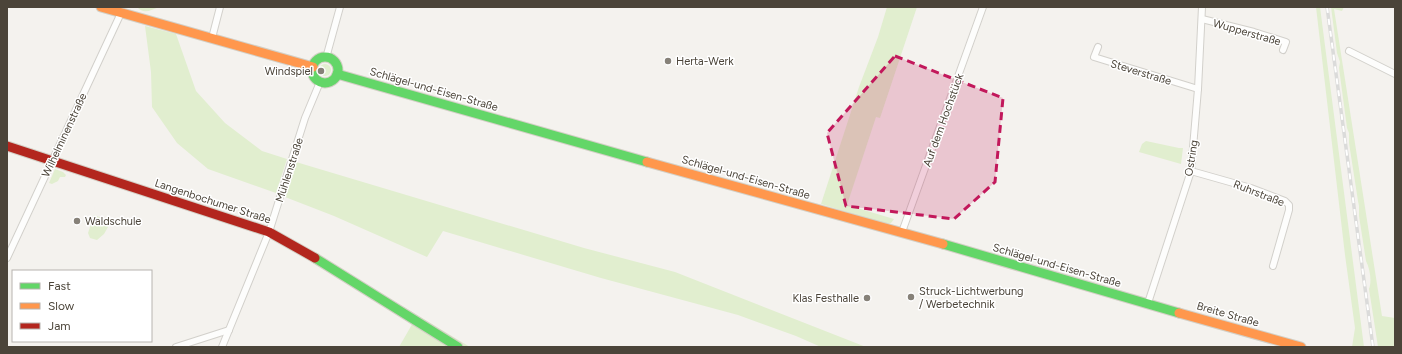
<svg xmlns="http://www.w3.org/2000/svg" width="1402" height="354" viewBox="0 0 1402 354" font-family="Figtree,sans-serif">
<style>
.green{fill:#e1eecf}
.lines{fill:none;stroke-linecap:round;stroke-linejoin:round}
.street-casing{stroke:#d2d0cb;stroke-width:8}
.fast-casing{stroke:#d3cfc5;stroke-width:11}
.slow-casing{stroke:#d3cfc5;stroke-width:11}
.jam-casing{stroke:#d3cfc5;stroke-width:11}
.street{stroke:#fdfdfc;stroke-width:6}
.fast{stroke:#63d668;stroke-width:9}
.slow{stroke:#ff974d;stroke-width:9}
.jam{stroke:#b3261e;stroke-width:9}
.rail-casing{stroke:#dbdbda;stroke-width:3.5}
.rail{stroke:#fff;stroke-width:2;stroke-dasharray:6;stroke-linecap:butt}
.marked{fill:#c2185b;fill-opacity:0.2;stroke:#c2185b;stroke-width:3;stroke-dasharray:8 5;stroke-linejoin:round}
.poi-dot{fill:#868178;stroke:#fff;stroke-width:1.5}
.labels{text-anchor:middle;stroke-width:3;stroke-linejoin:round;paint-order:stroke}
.street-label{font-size:11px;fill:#4b4439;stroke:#fff}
.poi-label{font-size:11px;fill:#4b4439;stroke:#fff;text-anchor:start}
</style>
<rect width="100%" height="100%" fill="#f4f2ee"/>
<g class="green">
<path d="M137,7H159C151,10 144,15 137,7Z"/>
<path d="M887,7H917L880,118L876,117L847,205L894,219L891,223L886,224L821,204L859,87L878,37Z"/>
<path d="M1316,7H1320L1364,347H1352L1355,328L1345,255Z"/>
<path d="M1331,7H1344L1342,11L1334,9L1382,316L1395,318V347H1378L1369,289C1372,281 1370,269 1366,261L1359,216V206L1358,201L1349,143V133L1347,128L1339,68L1340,62L1337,53Z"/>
<path d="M145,26L176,34L196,91L225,123L262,151L287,159L276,193L208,169L177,143L152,107L151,72Z"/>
<circle cx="325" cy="70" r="6"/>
<path d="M1146,141L1179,148H1183L1181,164L1139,152L1142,144Z"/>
<path d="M296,162L584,248L675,272L866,347H821L796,336L738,315L601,278L443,231L427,257L334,216L285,197Z"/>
<path d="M55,169L63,172L66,175L65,177H60L58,181L52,184L49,183Z"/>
<path d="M94,215C101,218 107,219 108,227L104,234L97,240L90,238L88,233Z"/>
<path d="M404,307L470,347H399L414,321L401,313Z"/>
</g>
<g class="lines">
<defs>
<g id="street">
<path d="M1202,19L1254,32L1286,42L1283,50"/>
<path d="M212,38L220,7"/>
<path d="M1098,47L1094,57L1198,89"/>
<path d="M1349,51L1395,74"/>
<path d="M326,58L340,7"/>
<path d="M1191,171L1251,188L1285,201L1289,205V210L1273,266"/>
<path d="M902,232L983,7"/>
<path d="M7,258L121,13"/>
<path d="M1148,303L1191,171L1198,89L1202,7"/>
<path d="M176,347L229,330"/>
<path d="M222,347L269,232L305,118L320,82"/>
</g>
<g id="fast">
<circle cx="325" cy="70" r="13"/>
<path d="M337,74L647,162"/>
<path d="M943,244L1179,313"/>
<path d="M315,258L458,347"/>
</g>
<g id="slow">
<path d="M101,7L313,67"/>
<path d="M647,162L943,244"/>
<path d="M1179,313L1301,347"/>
</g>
<path id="jam" d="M7,146L269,232L315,258"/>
</defs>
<use href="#street" class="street-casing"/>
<use href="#fast" class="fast-casing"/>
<use href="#slow" class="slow-casing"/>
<use href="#jam" class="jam-casing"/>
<use href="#street" class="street"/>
<use href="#fast" class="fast"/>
<use href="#slow" class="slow"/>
<use href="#jam" class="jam"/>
<defs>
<path id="rail" d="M1327,7L1373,347"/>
</defs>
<use href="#rail" class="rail-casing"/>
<use href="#rail" class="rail"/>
</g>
<path class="marked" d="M895,56L1003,98L995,182L954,219L846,206L827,133Z"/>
<g class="poi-dot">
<circle cx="668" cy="61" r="4"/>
<circle cx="321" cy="71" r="4"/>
<circle cx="77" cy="221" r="4"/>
<circle cx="911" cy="297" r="4"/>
<circle cx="867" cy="298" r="4"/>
</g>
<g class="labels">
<g class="street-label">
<text transform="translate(1247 32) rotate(16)" y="4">Wupperstraße</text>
<text transform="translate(1141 72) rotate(17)" y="4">Steverstraße</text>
<text transform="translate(434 89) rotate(16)" y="4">Schlägel-und-Eisen-Straße</text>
<text transform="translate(943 120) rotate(-70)" y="4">Auf dem Hochstück</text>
<text transform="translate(64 135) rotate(-65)" y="4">Wilhelminenstraße</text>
<text transform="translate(1191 158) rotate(-81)" y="4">Ostring</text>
<text transform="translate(289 170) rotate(-72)" y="4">Mühlenstraße</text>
<text transform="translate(746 177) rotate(16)" y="4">Schlägel-und-Eisen-Straße</text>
<text transform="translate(1259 193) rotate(21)" y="4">Ruhrstraße</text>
<text transform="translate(213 201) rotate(18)" y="4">Langenbochumer Straße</text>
<text transform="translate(1057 265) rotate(16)" y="4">Schlägel-und-Eisen-Straße</text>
<text transform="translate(1228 314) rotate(16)" y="4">Breite Straße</text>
</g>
<g class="poi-label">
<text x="676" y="65">Herta-Werk</text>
<text x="313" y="75" text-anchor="end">Windspiel</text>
<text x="85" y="225">Waldschule</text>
<text x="919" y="295">Struck-Lichtwerbung<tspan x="919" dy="13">/ Werbetechnik</tspan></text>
<text x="859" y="302" text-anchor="end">Klas Festhalle</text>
</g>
</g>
<rect width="1402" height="354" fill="none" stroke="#4b4439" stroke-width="16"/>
<rect x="12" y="270" width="140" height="72" fill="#ffffff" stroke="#b7b4b0"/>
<rect x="20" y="283" width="20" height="6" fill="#63d668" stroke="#b7b4b0"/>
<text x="48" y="290" font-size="12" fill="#4b4439">Fast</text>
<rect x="20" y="303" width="20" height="6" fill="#ff974d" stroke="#b7b4b0"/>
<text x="48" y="310" font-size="12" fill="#4b4439">Slow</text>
<rect x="20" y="323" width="20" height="6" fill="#b3261e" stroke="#b7b4b0"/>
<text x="48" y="330" font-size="12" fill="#4b4439">Jam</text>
</svg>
